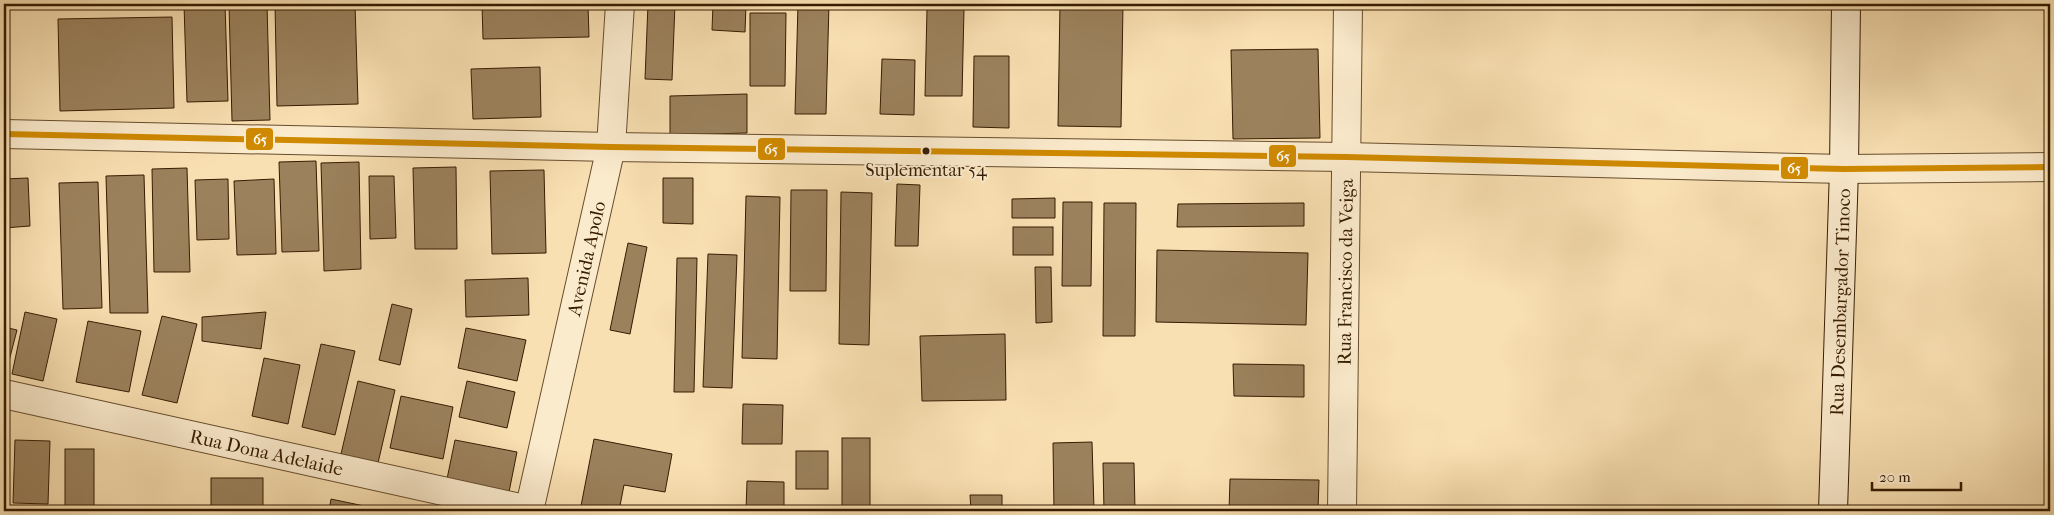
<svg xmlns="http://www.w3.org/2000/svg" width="2054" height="515" viewBox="0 0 2054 515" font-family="'IM FELL French Canon',serif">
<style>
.building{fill:#9b825d;stroke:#361c01}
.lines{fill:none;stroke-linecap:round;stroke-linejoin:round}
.street-casing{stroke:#674d2d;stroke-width:30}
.secondary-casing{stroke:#361c01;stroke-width:30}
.street{stroke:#fbebcd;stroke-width:28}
.secondary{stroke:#fbebcd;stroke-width:28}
.bus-1-casing{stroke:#fbebcd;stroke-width:10}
.bus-1{stroke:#d08a00;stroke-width:6}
.bus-dot{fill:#361c01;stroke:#fbebcd;stroke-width:2}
.labels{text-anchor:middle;stroke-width:4;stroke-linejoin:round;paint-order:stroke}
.bus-label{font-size:18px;fill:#361c01;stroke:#fbebcd}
.street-label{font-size:19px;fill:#361c01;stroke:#fbebcd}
.line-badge{stroke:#fbebcd;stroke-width:2}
.badge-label{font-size:14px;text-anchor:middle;font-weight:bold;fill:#fff}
</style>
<rect width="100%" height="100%" fill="#f9e0b2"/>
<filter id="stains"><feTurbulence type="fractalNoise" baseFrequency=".004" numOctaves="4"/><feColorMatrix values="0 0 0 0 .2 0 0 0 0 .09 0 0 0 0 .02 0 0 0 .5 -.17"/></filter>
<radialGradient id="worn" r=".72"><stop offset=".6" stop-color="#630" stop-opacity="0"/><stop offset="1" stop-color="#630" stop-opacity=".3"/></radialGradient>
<g class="building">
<path d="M184,4H225L228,101L187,102Z"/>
<path d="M229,4H267L270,120L232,121Z"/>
<path d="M275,4H355L358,104L277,106Z"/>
<path d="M482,4H588L589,37L483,39Z"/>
<path d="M648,4H675L672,80L645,79Z"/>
<path d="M713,4H746L745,32L712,30Z"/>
<path d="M798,4H829L826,114H795Z"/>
<path d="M1060,4H1123L1121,127L1058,126Z"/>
<path d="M927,9H964L962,96H925Z"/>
<path d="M750,13H786L785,86H750Z"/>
<path d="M172,17L174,108L60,111L58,19Z"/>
<path d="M1318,49L1320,138L1233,139L1231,50Z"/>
<path d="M974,56H1009V128L973,127Z"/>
<path d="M882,59L915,60L914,115L880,114Z"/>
<path d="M540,67L541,117L473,119L471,69Z"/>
<path d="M747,94V133L670,135V96Z"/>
<path d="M316,161L319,251L282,252L279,162Z"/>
<path d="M359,162L361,269L324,271L321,163Z"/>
<path d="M456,167L457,249H415L413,168Z"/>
<path d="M187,168L190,272H154L152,169Z"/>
<path d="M544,170L546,253L492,254L490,171Z"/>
<path d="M144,175L148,313H110L106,176Z"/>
<path d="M369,176H394L396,238L370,239Z"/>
<path d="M28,178L30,226L4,228V179Z"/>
<path d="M663,178H693V224L663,223Z"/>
<path d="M228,179L229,239L197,240L195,180Z"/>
<path d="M274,179L276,254L237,255L234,181Z"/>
<path d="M98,182L102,308L63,309L59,183Z"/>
<path d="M897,184L920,185L918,246H895Z"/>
<path d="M791,190H827L826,291H790Z"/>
<path d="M841,192L872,193L869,345L839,344Z"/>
<path d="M746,196L780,197L777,359L742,358Z"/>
<path d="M1055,198V218H1012V199Z"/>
<path d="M1063,202H1092L1091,286H1062Z"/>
<path d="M1104,203H1136L1135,336H1103Z"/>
<path d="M1304,203V226L1177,227L1178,204Z"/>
<rect x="1013" y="227" width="40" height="28"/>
<path d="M628,243L647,247L630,334L610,330Z"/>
<path d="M1157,250L1308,253L1306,325L1156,322Z"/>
<path d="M708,254L737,255L732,388L703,387Z"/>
<path d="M677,258H697L694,392H674Z"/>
<path d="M1035,267H1051L1052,322L1036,323Z"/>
<path d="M528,278L529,315L466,317L465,280Z"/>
<path d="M392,304L412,309L400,365L379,360Z"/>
<path d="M25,312L57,319L43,381L12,374Z"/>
<path d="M266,312L261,349L202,341V317Z"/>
<path d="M162,316L197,324L177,403L142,395Z"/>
<path d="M88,321L141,331L129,392L76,382Z"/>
<path d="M4,327L17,330L9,361L4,359Z"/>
<path d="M466,328L526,340L517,381L458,368Z"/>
<path d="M1005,334L1006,400L922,401L920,336Z"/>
<path d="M321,344L355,351L335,435L302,427Z"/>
<path d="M264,358L300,365L288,424L252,416Z"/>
<path d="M1233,364L1304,365V397L1234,396Z"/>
<path d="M358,381L395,390L378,463L341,454Z"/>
<path d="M467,381L515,392L507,428L459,417Z"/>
<path d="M401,396L453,407L443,459L390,448Z"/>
<path d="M743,404L783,405L782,444H742Z"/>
<rect x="842" y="438" width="28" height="73"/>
<path d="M594,439L672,454L665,492L624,485L619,511H580Z"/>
<path d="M15,440L50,441L48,504L13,503Z"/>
<path d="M455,440L517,452L509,492L447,479Z"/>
<path d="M1092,442L1094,510L1054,511L1053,443Z"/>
<rect x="65" y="449" width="29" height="62"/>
<rect x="796" y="451" width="32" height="38"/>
<path d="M1103,463H1134L1135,511H1104Z"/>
<rect x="211" y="478" width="52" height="33"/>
<path d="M1230,479L1319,480L1318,511H1229Z"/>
<path d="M747,481L784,482V511H746Z"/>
<path d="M970,495H1002V511H971Z"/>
<path d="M331,499L388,511H329Z"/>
</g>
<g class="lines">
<defs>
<g id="street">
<path d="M4,134L611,147L1346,157L1844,169L2050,167"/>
<path id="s1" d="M4,394L529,510"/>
<path id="s2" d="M529,511L611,147L620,4"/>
<path id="s3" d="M1342,511L1348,4"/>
</g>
<g id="secondary">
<path id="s4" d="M1833,511L1844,169L1846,4"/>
</g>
</defs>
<use href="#street" class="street-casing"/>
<use href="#secondary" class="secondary-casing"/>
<use href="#street" class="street"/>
<use href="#secondary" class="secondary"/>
<defs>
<path id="bus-1" d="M4,134L611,147L1346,157L1844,169L2050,167"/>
</defs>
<use href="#bus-1" class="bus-1-casing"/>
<use href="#bus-1" class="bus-1"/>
</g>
<circle class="bus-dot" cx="926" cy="151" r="4.5"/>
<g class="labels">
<g class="bus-label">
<text x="926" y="176">Suplementar 54</text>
</g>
<g class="street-label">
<text dy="7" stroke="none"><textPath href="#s2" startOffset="259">Avenida Apolo</textPath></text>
<text dy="7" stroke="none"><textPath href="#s3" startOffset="239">Rua Francisco da Veiga</textPath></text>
<text dy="7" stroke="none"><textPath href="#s4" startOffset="209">Rua Desembargador Tinoco</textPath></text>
<text dy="7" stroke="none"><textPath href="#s1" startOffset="269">Rua Dona Adelaide</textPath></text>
</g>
</g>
<g class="line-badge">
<rect x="245" y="127" width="29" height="24" rx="5" fill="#d08a00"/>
<rect x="757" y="137" width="29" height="24" rx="5" fill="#d08a00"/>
<rect x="1268" y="144" width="29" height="24" rx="5" fill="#d08a00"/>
<rect x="1780" y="156" width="29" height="24" rx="5" fill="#d08a00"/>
</g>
<g class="badge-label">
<text x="260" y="144">65</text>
<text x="771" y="154">65</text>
<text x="1283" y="161">65</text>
<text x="1794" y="173">65</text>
</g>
<rect width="2054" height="515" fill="none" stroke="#f9e0b2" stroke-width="20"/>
<rect x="5" y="5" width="2044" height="505" fill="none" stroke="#361c01" stroke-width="2.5"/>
<rect x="10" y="10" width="2034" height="495" fill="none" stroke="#361c01"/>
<path d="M1872 482v8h89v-8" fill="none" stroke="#361c01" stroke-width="2.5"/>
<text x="1879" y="482" font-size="15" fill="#361c01" stroke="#fbebcd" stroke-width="4" paint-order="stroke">20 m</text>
<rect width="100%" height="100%" filter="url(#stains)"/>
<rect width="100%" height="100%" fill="url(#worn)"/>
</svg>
